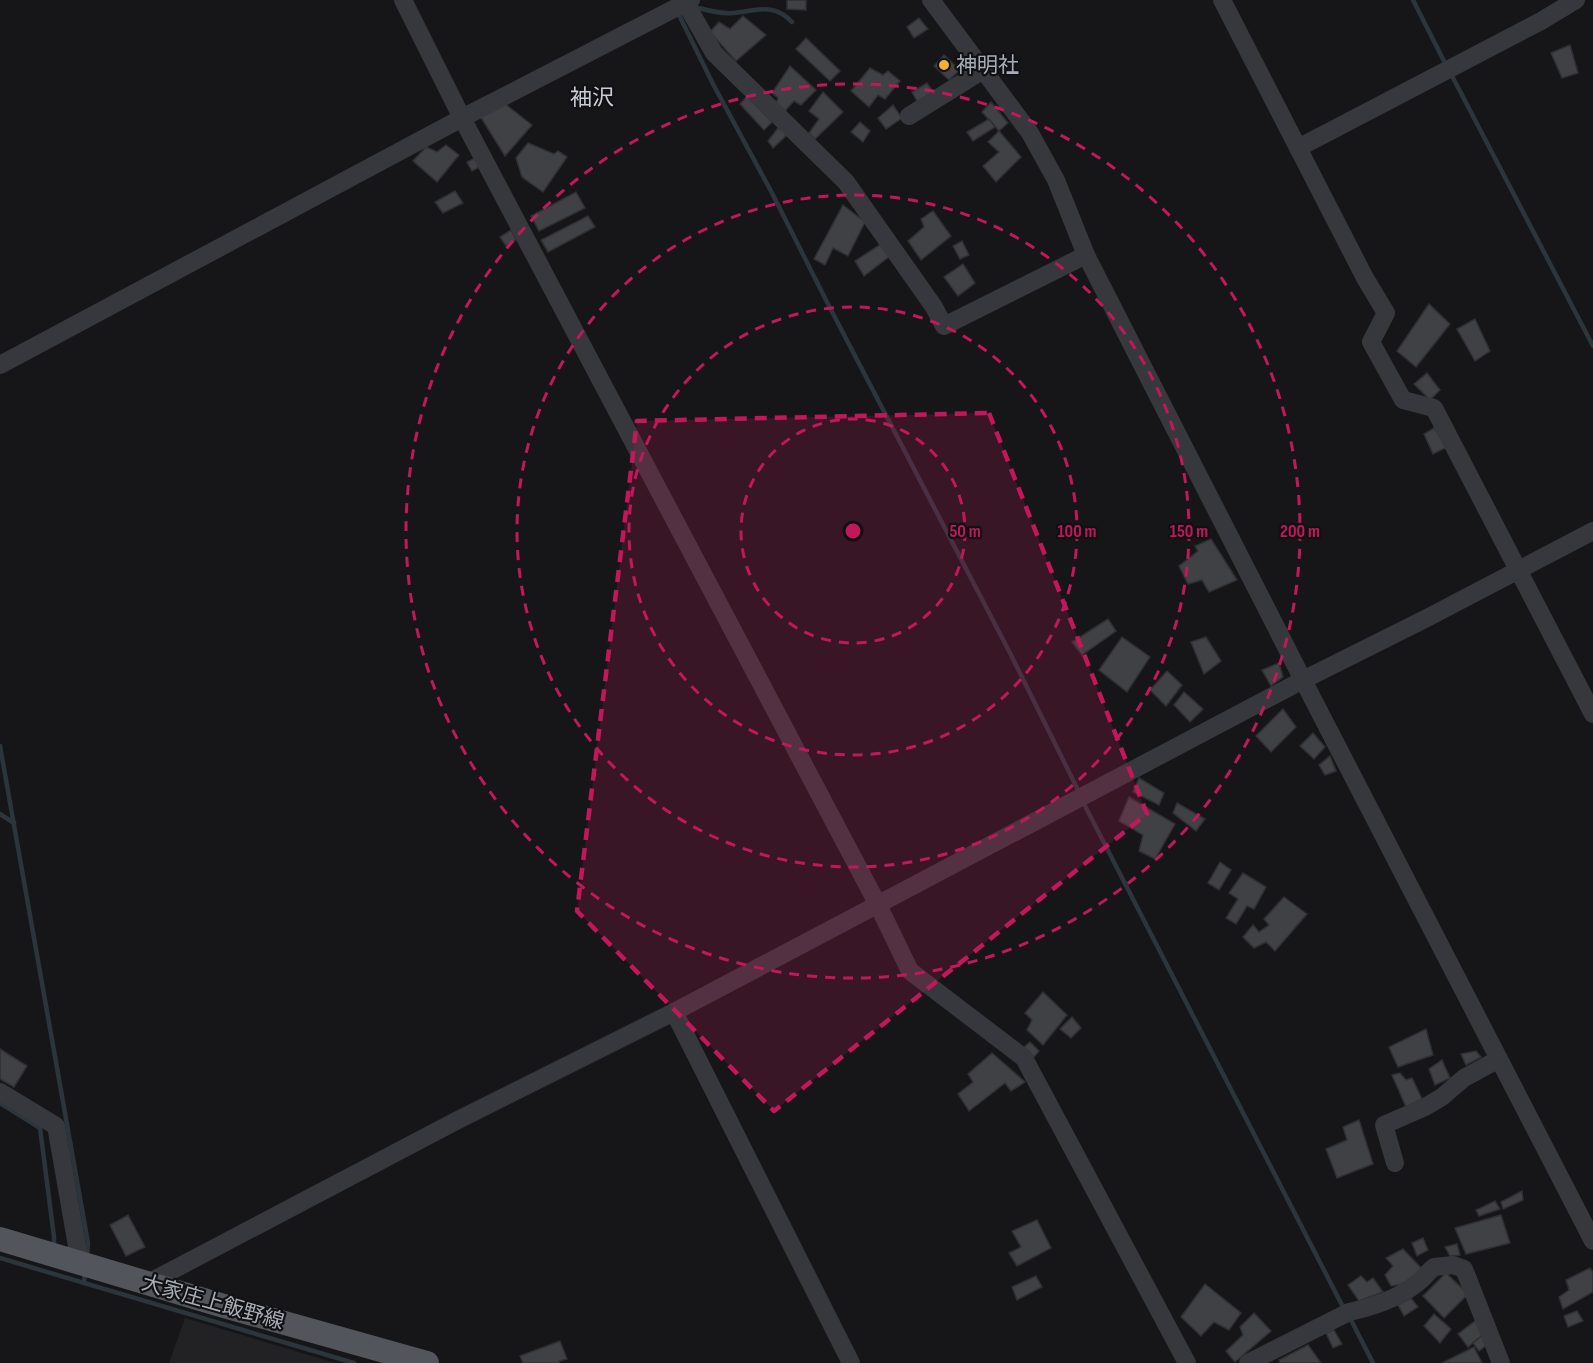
<svg xmlns="http://www.w3.org/2000/svg" width="1593" height="1363" viewBox="0 0 1593 1363" font-family="'Sofia Sans Condensed','Noto Sans JP',sans-serif">
<style>
.built{fill:#222225}
.lines{fill:none;stroke-linecap:round;stroke-linejoin:round}
.stream{stroke:#2c353c;stroke-width:4.5}
.building{fill:#404145;stroke:#303034;stroke-width:1.5}
.minor{stroke:#37383d;stroke-width:18}
.major{stroke:#53555c;stroke-width:24}
.marked{fill:#c2185b;fill-opacity:0.2;stroke:#c2185b;stroke-width:4.5;stroke-dasharray:12 8;stroke-linejoin:round}
.ring{fill:none;stroke:#c2185b;stroke-width:3;stroke-dasharray:10 8}
.poi-dot{fill:#f2b134;stroke:#111113;stroke-width:2}
.labels{text-anchor:middle;stroke-width:4.5;stroke-linejoin:round;paint-order:stroke}
.poi-label{font-size:21px;fill:#a8adb8;stroke:#111113;text-anchor:start}
.street-label{font-size:21px;fill:#a8adb8;stroke:#111113}
.neighbourhood-label{font-size:22px;fill:#c9ccd4;stroke:#111113}
.centre{fill:#c2185b;stroke:#111113;stroke-width:3}
.ring-label{font-size:18px;text-anchor:middle;font-weight:bold;fill:#c2185b;stroke:#111113;stroke-width:4.5;stroke-linejoin:round;paint-order:stroke}
</style>
<rect width="100%" height="100%" fill="#161618"/>
<path class="built" d="M185,1318L335,1363H169Z"/>
<g class="lines">
<g class="stream">
<path d="M1413,0L1447,67"/>
<path d="M699,8C710,11 721,14 733,13C757,11 773,2 792,22"/>
<path d="M679,15L713,84L772,193L828,304L1010,653L1080,794"/>
<path d="M1451,74L1593,346"/>
<path d="M0,746L88,1243L87,1257"/>
<path d="M1083,802L1344,1309"/>
<path d="M0,814L14,823"/>
<path d="M0,1103L40,1128L54,1237V1247"/>
<path d="M0,1258L354,1363"/>
<path d="M84,1283L85,1271"/>
<path d="M1349,1316L1373,1363"/>
</g>
</g>
<g class="building">
<path d="M787,0H806V10L787,9Z"/>
<path d="M743,16L766,35L736,61L710,32L719,22L730,29Z"/>
<path d="M919,18L928,29L914,38L907,27Z"/>
<path d="M806,38L840,71L830,81L796,49Z"/>
<path d="M1570,45L1578,73L1562,78L1551,53Z"/>
<path d="M944,55L960,70L949,80L934,66Z"/>
<path d="M790,66L816,90L801,105L794,101L785,111L776,104L778,98L772,93Z"/>
<path d="M870,68L883,75L888,71L900,81L885,99L878,95L869,107L851,91Z"/>
<path d="M927,83L936,96L919,105L912,92Z"/>
<path d="M823,92L843,112L815,139L809,133L819,119L809,111Z"/>
<path d="M747,96L772,122L764,130L740,104Z"/>
<path d="M991,102L1008,123L999,131L982,112Z"/>
<path d="M504,103L532,125L505,156L480,116Z"/>
<path d="M893,105L902,118L886,129L878,118Z"/>
<path d="M989,119L995,127L973,141L967,132Z"/>
<path d="M860,122L870,131L863,142L851,132Z"/>
<path d="M778,128L788,134L773,148L768,141Z"/>
<path d="M999,131L1021,157L996,182L983,166L999,152L988,142Z"/>
<path d="M528,143L554,154L558,151L567,157L543,192L522,177L516,158Z"/>
<path d="M446,145L459,155L437,182L413,161L426,147L437,152Z"/>
<path d="M477,157L481,166L472,171L467,162Z"/>
<path d="M455,191L463,203L443,213L435,202Z"/>
<path d="M576,192L585,208L539,231L531,216Z"/>
<path d="M843,205L865,222L848,256L833,248L825,265L814,259Z"/>
<path d="M933,211L951,236L921,260L908,241L924,227L921,219Z"/>
<path d="M588,216L595,227L548,252L541,240Z"/>
<path d="M511,230L516,240L506,246L500,237Z"/>
<path d="M962,241L969,255L960,259L953,246Z"/>
<path d="M881,244L890,256L864,276L855,261Z"/>
<path d="M963,264L975,283L958,296L944,277Z"/>
<path d="M1429,304L1450,324L1416,367L1397,351Z"/>
<path d="M1475,319L1490,351L1475,361L1457,329Z"/>
<path d="M1427,373L1440,390L1430,400L1414,384Z"/>
<path d="M1434,428L1447,447L1433,454L1424,434Z"/>
<path d="M1211,539L1237,580L1209,592L1202,580L1188,584L1179,566L1198,551L1195,546Z"/>
<path d="M1108,619L1116,631L1082,655L1072,642Z"/>
<path d="M1122,637L1150,657L1127,692L1099,670Z"/>
<path d="M1206,637L1221,661L1204,674L1191,642Z"/>
<path d="M1279,663L1283,677L1271,686L1262,670Z"/>
<path d="M1167,671L1182,685L1166,706L1150,690Z"/>
<path d="M1184,692L1203,709L1190,722L1174,705Z"/>
<path d="M1283,709L1296,727L1271,752L1256,736Z"/>
<path d="M1313,733L1325,747L1314,759L1300,746Z"/>
<path d="M1330,756L1336,771L1325,775L1319,765Z"/>
<path d="M1139,778L1164,793L1159,805L1133,792Z"/>
<path d="M1129,797L1175,824L1155,859L1139,851L1143,835L1119,821Z"/>
<path d="M1177,803L1205,819L1196,831L1173,813Z"/>
<path d="M1220,862L1231,870L1219,890L1208,883Z"/>
<path d="M1243,873L1266,887L1254,909L1247,906L1236,924L1226,918L1238,899L1229,893Z"/>
<path d="M1284,897L1307,914L1275,951L1266,942L1254,948L1243,937L1253,925L1259,932L1269,925L1264,919Z"/>
<path d="M1043,992L1067,1015L1043,1045L1027,1030L1032,1020L1025,1013Z"/>
<path d="M1072,1017L1081,1028L1071,1038L1060,1029Z"/>
<path d="M1426,1029L1433,1055L1398,1067L1389,1047Z"/>
<path d="M1030,1042L1039,1051L1034,1057L1024,1047Z"/>
<path d="M0,1049L27,1066L14,1087L0,1079Z"/>
<path d="M1476,1051L1481,1057L1466,1065L1461,1054Z"/>
<path d="M992,1053L1025,1082L1011,1091L1005,1083L969,1111L958,1094L973,1082L968,1074Z"/>
<path d="M1442,1060L1450,1078L1435,1085L1429,1069Z"/>
<path d="M1400,1073L1406,1080L1412,1078L1422,1099L1406,1107L1392,1075Z"/>
<path d="M1359,1120L1373,1164L1337,1178L1326,1149L1347,1140L1343,1127Z"/>
<path d="M1522,1191L1523,1200L1503,1209L1501,1202Z"/>
<path d="M1495,1201L1500,1209L1479,1216L1476,1210Z"/>
<path d="M128,1215L145,1247L126,1256L110,1225Z"/>
<path d="M1501,1215L1510,1243L1466,1254L1455,1228Z"/>
<path d="M1037,1220L1051,1248L1017,1266L1009,1253L1021,1247L1012,1231Z"/>
<path d="M1423,1238L1428,1250L1417,1256L1412,1243Z"/>
<path d="M1457,1244L1460,1255L1450,1256L1445,1247Z"/>
<path d="M1403,1249L1422,1269L1403,1284L1391,1286L1385,1275L1393,1266L1386,1258Z"/>
<path d="M1590,1268L1593,1272V1292L1563,1309L1559,1297L1569,1290L1566,1280Z"/>
<path d="M1446,1273L1468,1294L1444,1318L1423,1296Z"/>
<path d="M1036,1276L1042,1287L1017,1300L1012,1287Z"/>
<path d="M1361,1276L1367,1282L1373,1278L1383,1292L1359,1301L1348,1285Z"/>
<path d="M1205,1284L1241,1313L1229,1330L1214,1322L1201,1336L1181,1317Z"/>
<path d="M1411,1298L1418,1307L1404,1316L1398,1305Z"/>
<path d="M1577,1311L1583,1321L1568,1327L1564,1316Z"/>
<path d="M1254,1313L1271,1331L1235,1362L1226,1351L1243,1335L1240,1327Z"/>
<path d="M1434,1314L1451,1329L1440,1343L1424,1326Z"/>
<path d="M1475,1321L1484,1334L1468,1347L1458,1334Z"/>
<path d="M1334,1330L1342,1344L1333,1348L1326,1333Z"/>
<path d="M1484,1334L1488,1344L1479,1351L1473,1343Z"/>
<path d="M560,1341L567,1359L559,1361L560,1363H523L520,1356Z"/>
<path d="M1308,1345L1321,1363H1280L1279,1360Z"/>
<path d="M1474,1347L1482,1363H1442Z"/>
</g>
<g class="lines">
<g class="minor">
<path d="M403,0L462,118L878,905L910,971L1024,1058L1187,1363"/>
<path d="M931,0L1030,133L1056,180L1086,255L1303,680L1593,1241"/>
<path d="M1222,0L1365,278L1386,313L1371,342L1403,400L1434,408L1593,714"/>
<path d="M685,2L714,53L846,182L934,307L944,326L1086,255"/>
<path d="M909,116L983,70"/>
<path d="M1298,148L1541,21L1576,0"/>
<path d="M0,365L462,118L691,0"/>
<path d="M674,1012L851,1363"/>
<path d="M0,1092L56,1126L80,1263"/>
<path d="M1395,1163L1384,1125L1425,1107L1442,1097L1464,1078L1499,1059"/>
<path d="M148,1283L456,1121L674,1012L1303,680L1425,619L1593,531"/>
<path d="M1248,1363L1349,1312C1370,1308 1399,1298 1416,1284C1423,1279 1428,1272 1434,1267L1453,1265L1464,1269L1501,1363"/>
</g>
<path class="major" d="M0,1239L217,1304L427,1363"/>
</g>
<path class="marked" d="M989,413L1147,814L774,1111L577,911L637,421Z"/>
<g class="ring">
<circle cx="853" cy="531" r="112"/>
<circle cx="853" cy="531" r="224"/>
<circle cx="853" cy="531" r="336"/>
<circle cx="853" cy="531" r="447"/>
</g>
<circle class="poi-dot" cx="944" cy="65" r="6"/>
<g class="labels">
<g class="poi-label">
<text x="956" y="72">神明社</text>
</g>
<g class="street-label">
<text transform="translate(213 1302) rotate(16)" y="7">大家庄上飯野線</text>
</g>
<g class="neighbourhood-label">
<text x="592" y="105">袖沢</text>
</g>
</g>
<circle cx="853" cy="531" r="9" class="centre"/>
<g class="ring-label">
<text x="965" y="537">50 m</text>
<text x="1077" y="537">100 m</text>
<text x="1189" y="537">150 m</text>
<text x="1300" y="537">200 m</text>
</g>
</svg>
